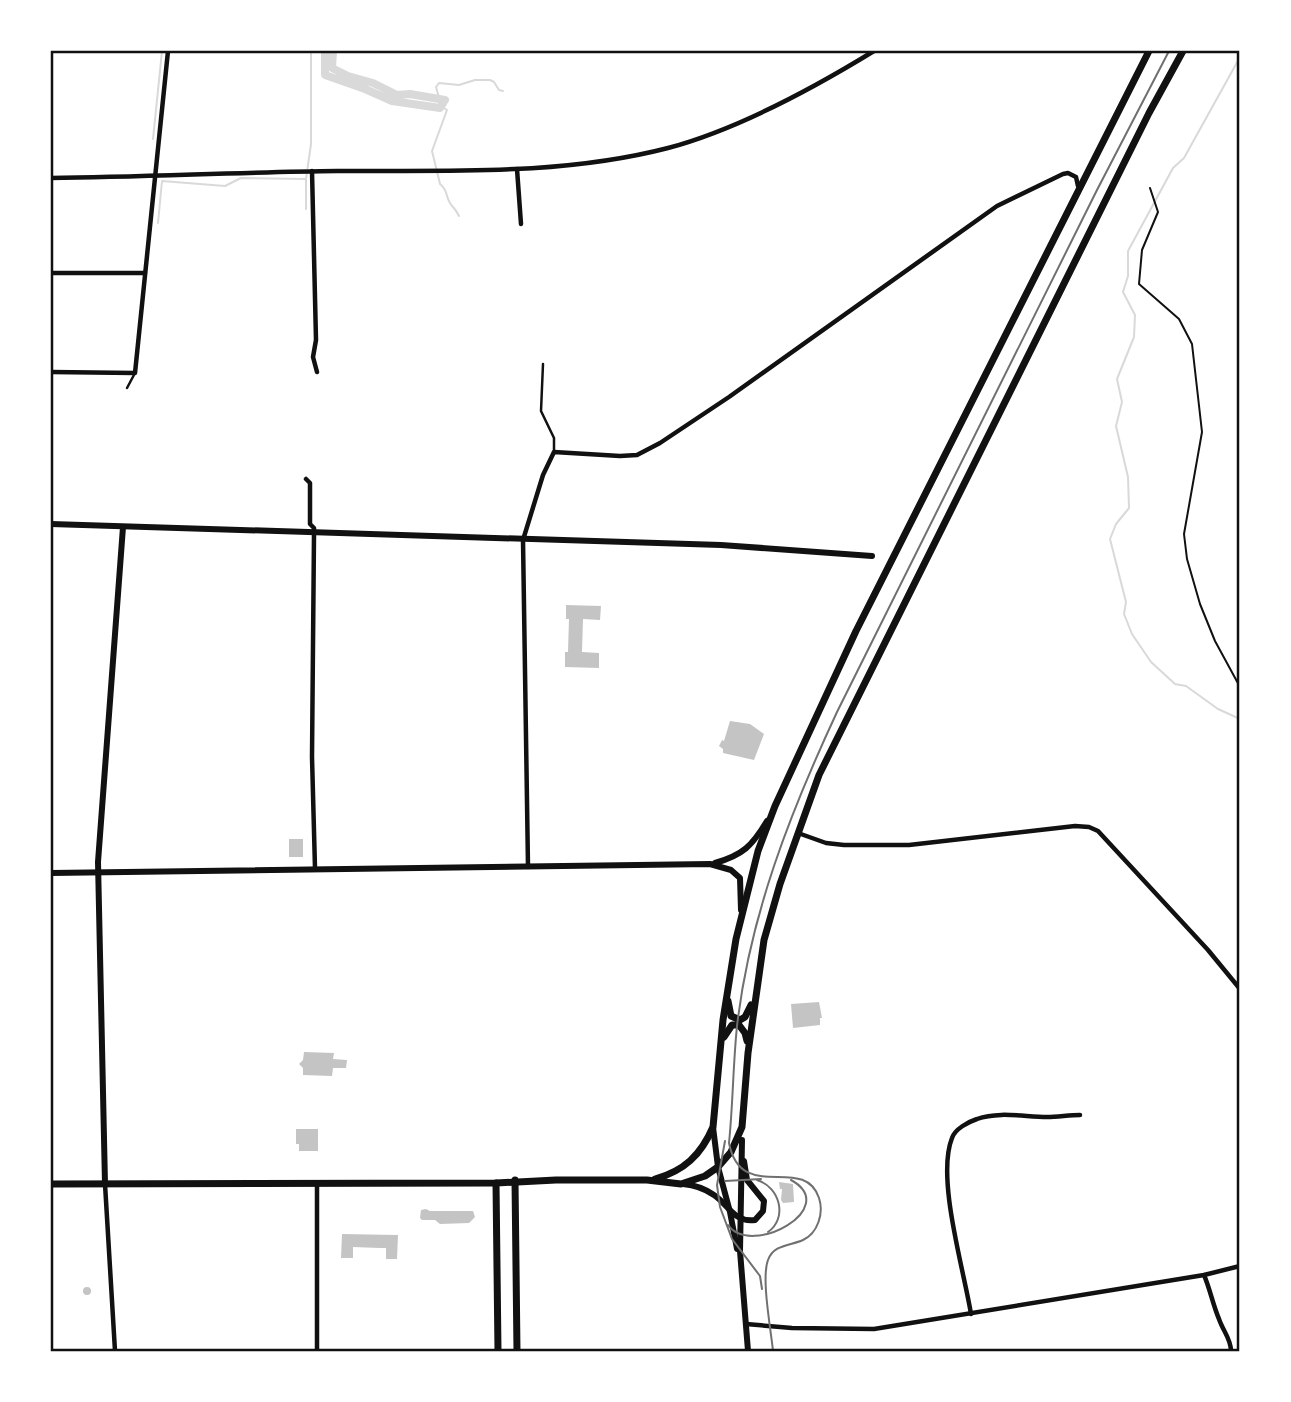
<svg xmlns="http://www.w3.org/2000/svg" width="1291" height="1402" viewBox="0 0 1291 1402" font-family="'Sofia Sans Condensed',sans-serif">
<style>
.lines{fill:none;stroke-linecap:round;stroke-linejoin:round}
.stream{stroke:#d9d9d9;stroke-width:2}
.canal{stroke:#d9d9d9;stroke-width:8}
.building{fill:#c4c4c4}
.path{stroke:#111;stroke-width:2}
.service{stroke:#111;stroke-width:2.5}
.minor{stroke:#111;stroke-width:4.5}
.tertiary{stroke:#111;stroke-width:6}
.secondary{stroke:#111;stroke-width:6}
.primary{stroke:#111;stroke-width:7}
.tram{stroke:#707070;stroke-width:2}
.neatline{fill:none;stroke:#111;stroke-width:2.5}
</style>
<rect width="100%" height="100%" fill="#fff"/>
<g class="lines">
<g class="stream">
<path d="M1240,57L1184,158L1173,168L1128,251V276L1123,292L1135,315L1134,337L1117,379L1122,402L1116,426L1128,477L1129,508L1116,524L1110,539L1126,602L1124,614L1132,634L1151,662L1175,684L1186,686L1218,709L1240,719"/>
<path d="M439,98L436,87L439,83L459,85L475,80H490L494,82L499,90L503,91"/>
<path d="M441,106L447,110L432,151L440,184C448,190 445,195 450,203C453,208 456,209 459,216"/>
<path d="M153,139L162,51"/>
<path d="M306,209V179"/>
<path d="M158,223L162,181L225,186L241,178L306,179L311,144V51"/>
</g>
<path class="canal" d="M325,51V75L365,89L392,101L440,108L445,100L410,94L397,95L373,83L348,76L332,68L333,51"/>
</g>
<g class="building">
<path d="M566,605L601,606L600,620L583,619L582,652L599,653V668L565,667V652H568L569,619H566Z"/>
<path d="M730,721L750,724L764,734L754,760L723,753V749L719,746L722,740L724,741Z"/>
<rect x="289" y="839" width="14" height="18"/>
<path d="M819,1002L822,1018H820V1025L793,1028L791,1004Z"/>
<path d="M304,1052L334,1053L333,1059L347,1060L346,1068H333L332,1076L303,1075V1068L299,1064L303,1060Z"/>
<path d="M296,1129H318V1151H299V1144H296Z"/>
<path d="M779,1182L793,1184L794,1202L783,1203L781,1200L782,1189H780Z"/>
<path d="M426,1209L430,1211H473L475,1217L469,1223L440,1224L435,1220H422L420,1218L421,1210Z"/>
<path d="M342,1234L398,1235L397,1259H386V1248H380L353,1247V1258H341Z"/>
<circle cx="87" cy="1291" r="4"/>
</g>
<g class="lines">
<path class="path" d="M1150,188L1158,212L1142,250L1139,284L1179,319L1192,344L1202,432L1184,534L1187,559L1200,604L1215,641L1240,687"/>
<g class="service">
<path d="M543,364L541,411L554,438V452"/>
<path d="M127,388L135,373"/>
</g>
<g class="minor">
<path d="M517,169L521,224"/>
<path d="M312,171L316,340L313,357L317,372"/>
<path d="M51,178C146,177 241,172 337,171C447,170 560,176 668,148C739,129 812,89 874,51"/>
<path d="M51,273H145"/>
<path d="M51,372L135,373L168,51"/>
<path d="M306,479L310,483V524L314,528V534L312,757L315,868"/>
<path d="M798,833L826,843L844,845H909L1075,826L1089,827L1098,831L1208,950L1240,989"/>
<path d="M528,867L523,540L543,475L554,452L620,456L637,455L660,443L729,397L997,206L1063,174L1068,173L1076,177L1078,186"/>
<path d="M105,1184L115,1351"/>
<path d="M317,1184V1351"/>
<path d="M1204,1275C1210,1289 1213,1305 1219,1319C1223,1331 1231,1339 1231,1351"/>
<path d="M971,1314C964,1270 936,1178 952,1138C955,1129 968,1122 977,1119C999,1111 1025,1117 1047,1117C1058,1117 1069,1115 1080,1115"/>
<path d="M746,1324L792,1328L874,1329L1204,1275L1240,1266"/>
</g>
<g class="tertiary">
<path d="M51,524L721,545L872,556"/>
<path d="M713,1127L718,1167L730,1212L737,1249"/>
<path d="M742,1140L740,1251L748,1351"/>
<path d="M105,1184L98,862L123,527"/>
<path d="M683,1184C694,1185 704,1188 714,1195C728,1204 734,1223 755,1220L763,1211L764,1201L747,1180L744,1161"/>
</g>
<g class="secondary">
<path d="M715,863C743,855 752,846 767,821"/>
<path d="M51,873L710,864L731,870L740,878L741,910"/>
</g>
<g class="primary">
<path d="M728,1001L731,1016L740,1020L745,1017L751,1005"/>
<path d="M724,1037L732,1025H739L745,1033L747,1041"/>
<path d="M655,1179C684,1171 701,1155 713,1127L723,1020L736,939L758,851L775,806L856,631L1149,51"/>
<path d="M515,1180L517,1351"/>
<path d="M496,1183L498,1351"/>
<path d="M51,1184L496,1183L556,1180H647L681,1184L705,1176L718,1167L731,1152L742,1127L748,1053L764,940L780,884L819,775L1149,113L1183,51"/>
</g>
<g class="tram">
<path d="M725,1141L717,1185L720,1207L732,1239L760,1276L762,1289"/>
<path d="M757,1180C780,1187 788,1218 768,1232"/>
<path d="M725,1181L761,1179"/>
<path d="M728,1225C751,1258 842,1208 791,1180"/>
<path d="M773,1351C771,1330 761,1278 768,1260C774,1244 790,1246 803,1240C818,1233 824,1213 819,1198C804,1153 741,1205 729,1143C733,1104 733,1065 737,1026C750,915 790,813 837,712L1097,190L1169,51"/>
</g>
</g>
<rect width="1291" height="1402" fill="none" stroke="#ffffff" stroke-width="105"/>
<rect x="52" y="52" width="1186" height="1298" class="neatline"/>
</svg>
